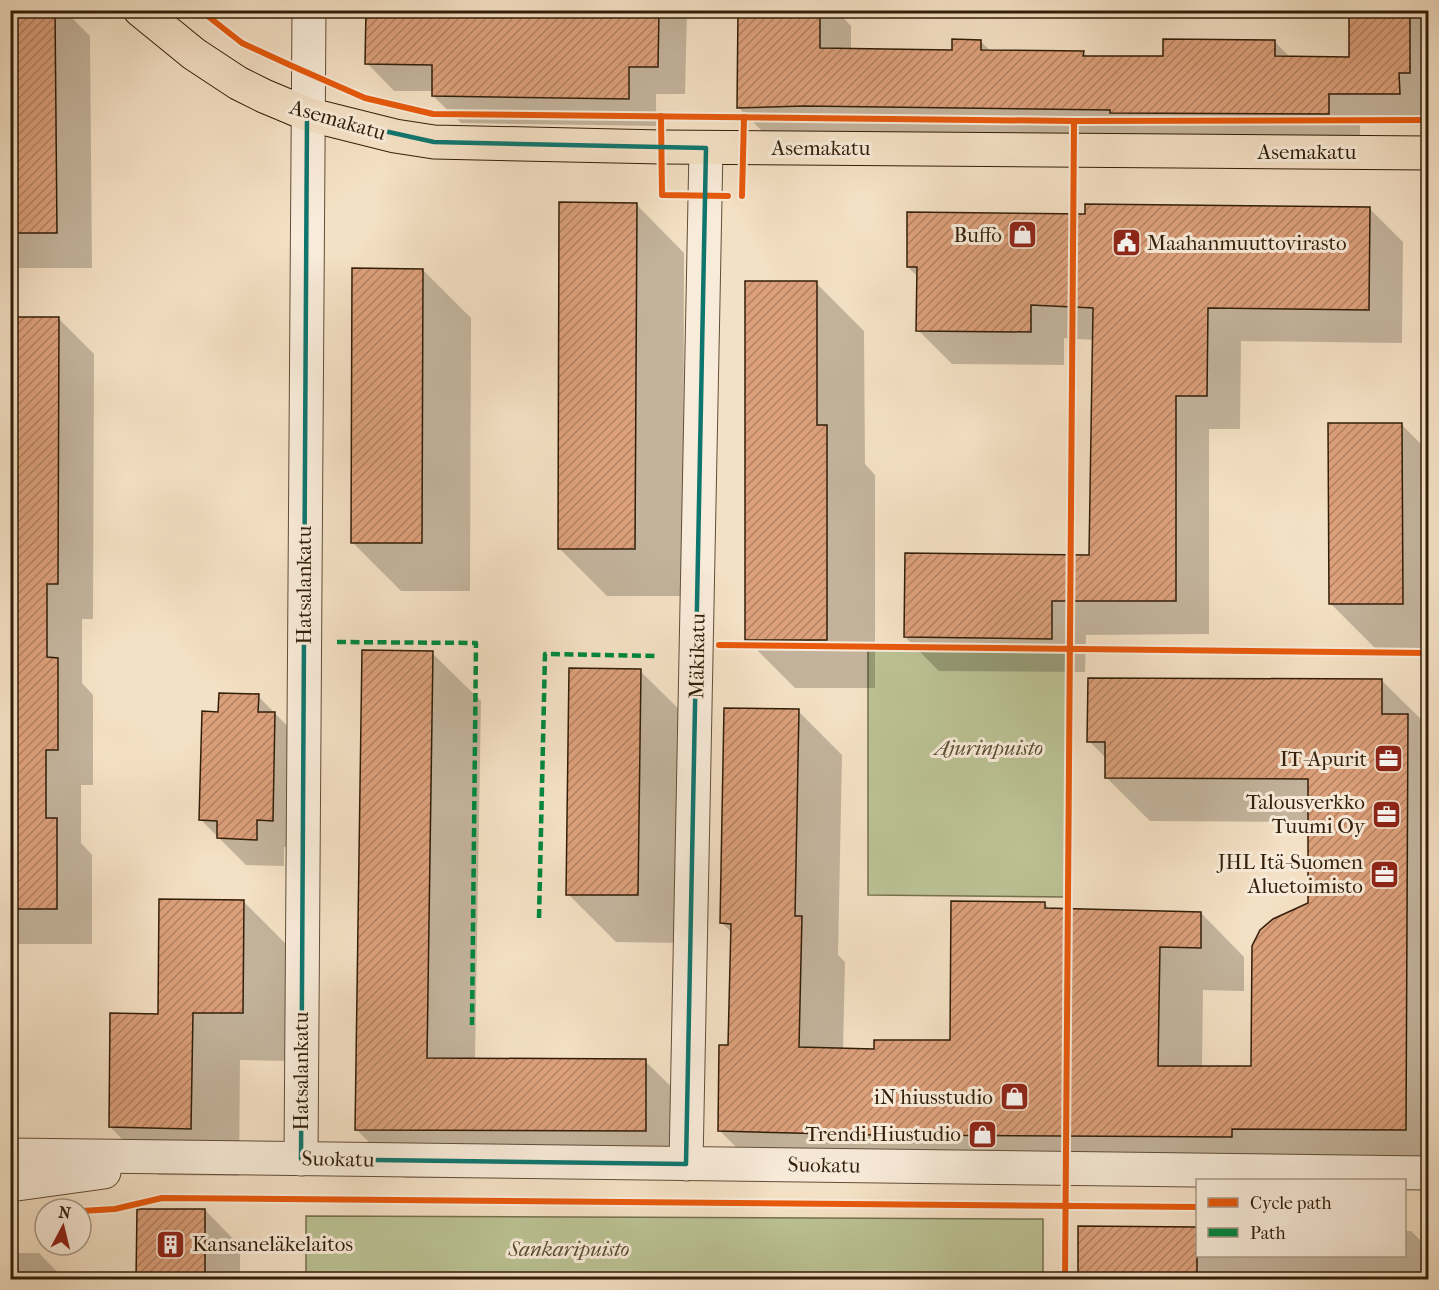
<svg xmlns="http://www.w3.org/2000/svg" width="1439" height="1290" viewBox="0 0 1439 1290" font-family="'IM FELL French Canon',serif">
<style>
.park{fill:#bbc294;stroke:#76704e;stroke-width:1.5}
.shadow{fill:#0003}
.building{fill:url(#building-hatch);stroke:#321e09;stroke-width:1.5}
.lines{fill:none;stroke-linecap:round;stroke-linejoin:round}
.minor-casing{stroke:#624e38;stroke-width:35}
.major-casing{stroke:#321e09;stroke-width:35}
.minor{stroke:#f8ebd9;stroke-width:33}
.major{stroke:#f4e0c4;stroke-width:33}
.quiet{stroke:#00873e;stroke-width:4.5;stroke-dasharray:9 4.5;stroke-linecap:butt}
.cycleway-casing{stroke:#f8ebd9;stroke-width:10}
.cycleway{stroke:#e8590c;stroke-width:6}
.marked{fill:none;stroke:#0f766e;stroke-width:4.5;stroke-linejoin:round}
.labels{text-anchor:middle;stroke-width:6;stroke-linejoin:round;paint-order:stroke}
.street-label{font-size:21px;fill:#321e09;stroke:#f8ebd9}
.poi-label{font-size:21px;fill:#321e09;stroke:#f8ebd9;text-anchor:end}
.park-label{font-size:21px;font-style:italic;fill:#5b4f33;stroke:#f8ebd9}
</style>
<defs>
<pattern id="building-hatch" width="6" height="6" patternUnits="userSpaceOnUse" patternTransform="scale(1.5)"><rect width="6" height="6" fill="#dca07b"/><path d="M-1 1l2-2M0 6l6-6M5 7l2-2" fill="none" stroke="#b38263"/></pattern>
</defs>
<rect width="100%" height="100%" fill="#f4e0c4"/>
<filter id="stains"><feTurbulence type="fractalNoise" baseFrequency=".00333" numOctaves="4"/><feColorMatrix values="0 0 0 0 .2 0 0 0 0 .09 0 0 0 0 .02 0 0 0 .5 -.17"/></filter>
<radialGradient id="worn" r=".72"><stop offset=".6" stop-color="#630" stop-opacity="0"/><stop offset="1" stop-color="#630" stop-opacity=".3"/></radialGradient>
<g class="park">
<path d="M868,647L1068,649L1067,897L868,895Z"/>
<path d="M306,1216L1043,1219V1279H306Z"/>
</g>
<g class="shadow">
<path d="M10,10H64L90,36L92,268H10Z"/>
<path d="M212,10H301V15L218,17Z"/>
<path d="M367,10H687L685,94H656V126L461,123L433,96V91H394L367,63Z"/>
<path d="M739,10H836L851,26V50L953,52L980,41L991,51L1083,53L1088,57H1164L1275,42L1290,57L1351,58V10H1428V124L1360,125V145L770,139L738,107Z"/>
<path d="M636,204L684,253L683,596H607L559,548Z"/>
<path d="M1369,208L1403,242L1402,343L1241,341L1240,429H1209V634L1086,635L1085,672L939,671L905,637L1091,556V421H1094V340L1064,338V365L952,364L918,330V277L908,267L1086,216Z"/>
<path d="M423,270L471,318L470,591H401L352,542Z"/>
<path d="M816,283L864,331L865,464L875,475V688H795L746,639Z"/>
<path d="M10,318H58L94,354L93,619H82V683L93,695V785H81V843L92,855V944H10Z"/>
<path d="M1401,424L1428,451V652H1379L1331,604Z"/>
<path d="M432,653L481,701L475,1060L645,1061L694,1109V1179L404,1178L356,1129Z"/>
<path d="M640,671L689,719L686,943L616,942L568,894Z"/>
<path d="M1382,681L1426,724V733L1428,736V1173L763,1174L719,1130L730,1047L732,933L721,922L798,711L842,755L838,955L845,962L843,1050L876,1051L951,1042L1045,904L1051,910L1201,913L1244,957V991L1203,990L1202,1068L1253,1067L1310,904V822L1150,821L1106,777V758L1089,741Z"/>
<path d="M258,696L302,741L300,848L284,847V866L246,865L201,820L220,714Z"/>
<path d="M243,901L292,950L290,1061L240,1060L239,1176L158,1175L110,1127L159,1015Z"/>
<path d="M205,1210L240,1246V1280H138Z"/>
<path d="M1080,1228L1198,1229V1256H1404V1231H1411L1428,1248V1280H1079Z"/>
<path d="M10,1253H39L65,1280H10Z"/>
</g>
<g class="building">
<path d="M10,10H55L57,233H10Z"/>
<path d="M366,10H659L658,67H629V99L432,96V65L365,64Z"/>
<path d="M738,10H820V48L952,50V39L981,40V50L1084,51L1083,56H1163V39L1275,40V56L1349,57V10H1410V73H1399L1400,94H1329V114L1110,113V110L804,106L737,108Z"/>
<path d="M559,202L637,203L635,549H558Z"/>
<path d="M1085,204L1370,207L1369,310L1208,308L1207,396H1176V601H1052V639L904,637L905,553L1089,555L1093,308L1031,305V332L916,331L917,267H907V212L1085,214Z"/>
<path d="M352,268L423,269L422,543H351Z"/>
<path d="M745,281H817V425H827V640H745Z"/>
<path d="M10,317H59L58,584H47V657L58,658V750H46V818H57V909H10Z"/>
<path d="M1328,423H1402L1403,604H1329Z"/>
<path d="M362,650L433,651L427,1058L646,1059V1131L355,1130Z"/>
<path d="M569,668L641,669L638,895H566Z"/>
<path d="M1088,678L1382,679V714H1408L1406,1130L1232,1129V1137L874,1135L718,1131L719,1045H728L731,924L720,923L724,708L799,709L795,916H802L799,1047L874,1049V1040H950L951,901L1045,902V908L1201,912V948L1160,947L1158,1066H1251L1252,946L1260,930L1273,919L1308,903V779L1105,778V742H1087Z"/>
<path d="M219,693L259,694L258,712H275L273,821L257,820V840L217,838V821L199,820L202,711L218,712Z"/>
<path d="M159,899L244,900L243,1013H193L191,1129L109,1127L110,1013L158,1014Z"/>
<path d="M137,1209H205V1280H136Z"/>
<path d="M1078,1226L1197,1227V1280H1078Z"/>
</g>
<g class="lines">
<defs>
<g id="minor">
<path d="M10,1155L1428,1173"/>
<path d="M301,1159L309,10"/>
<path d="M686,1164L706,148"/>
<path d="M10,1185L104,1172"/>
</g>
<path id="major" d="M140,10L194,54L238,83L264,96L307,114L395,136L434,142L662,147L1428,153"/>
</defs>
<use href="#minor" class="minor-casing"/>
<use href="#major" class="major-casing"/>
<use href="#minor" class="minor"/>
<use href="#major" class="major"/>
<g class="quiet">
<path d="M337,642L476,643L472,1025"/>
<path d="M539,918L545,654L657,656"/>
</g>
<defs>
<g id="cycleway">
<path d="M200,10L242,43L292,66L365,98L433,114L1074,121L1428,120"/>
<path d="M661,116L662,195L728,196"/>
<path d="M742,196L744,117"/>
<path d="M719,645L1428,653"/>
<path d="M81,1211L115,1209L162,1198L1198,1207"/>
<path d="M1065,1280L1074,121"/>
</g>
</defs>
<use href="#cycleway" class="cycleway-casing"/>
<use href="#cycleway" class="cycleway"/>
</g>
<path class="marked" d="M307,114L434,142L706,148L686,1164L301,1159Z"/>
<defs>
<symbol id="shop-square" viewBox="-11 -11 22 22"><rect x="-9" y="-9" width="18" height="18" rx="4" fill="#8f2418" stroke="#f8ebd9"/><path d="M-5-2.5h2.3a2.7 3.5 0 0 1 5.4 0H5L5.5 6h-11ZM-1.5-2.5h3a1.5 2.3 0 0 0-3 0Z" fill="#fff"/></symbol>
<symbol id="civic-square" viewBox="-11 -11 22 22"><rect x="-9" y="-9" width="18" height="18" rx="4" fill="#8f2418" stroke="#f8ebd9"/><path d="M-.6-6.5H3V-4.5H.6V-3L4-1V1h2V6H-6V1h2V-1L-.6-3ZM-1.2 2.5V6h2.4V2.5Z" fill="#fff"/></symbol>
<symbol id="office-square" viewBox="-11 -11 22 22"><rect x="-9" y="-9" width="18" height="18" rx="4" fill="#8f2418" stroke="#f8ebd9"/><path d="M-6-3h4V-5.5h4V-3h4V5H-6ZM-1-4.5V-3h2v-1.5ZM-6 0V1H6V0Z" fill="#fff"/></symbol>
<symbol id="building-square" viewBox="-11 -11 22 22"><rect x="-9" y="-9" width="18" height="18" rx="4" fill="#8f2418" stroke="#f8ebd9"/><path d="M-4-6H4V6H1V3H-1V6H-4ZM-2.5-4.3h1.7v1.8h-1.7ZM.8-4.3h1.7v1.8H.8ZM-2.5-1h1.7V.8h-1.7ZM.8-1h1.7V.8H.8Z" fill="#fff"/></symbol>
</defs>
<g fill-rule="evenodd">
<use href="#shop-square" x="1006" y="218" width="33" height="33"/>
<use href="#civic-square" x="1110" y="226" width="33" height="33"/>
<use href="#office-square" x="1372" y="742" width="33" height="33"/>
<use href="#office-square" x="1370" y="798" width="33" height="33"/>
<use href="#office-square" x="1368" y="858" width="33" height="33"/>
<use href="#shop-square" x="998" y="1080" width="33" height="33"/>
<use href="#shop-square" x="966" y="1118" width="33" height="33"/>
<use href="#building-square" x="154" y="1228" width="33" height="33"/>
</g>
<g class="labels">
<g class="street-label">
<text transform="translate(338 120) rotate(16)" y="7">Asemakatu</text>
<text x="821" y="155">Asemakatu</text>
<text x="1307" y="159">Asemakatu</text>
<text transform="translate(304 585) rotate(-90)" y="7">Hatsalankatu</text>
<text transform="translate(697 656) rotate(-89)" y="7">Mäkikatu</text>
<text transform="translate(301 1071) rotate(-90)" y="7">Hatsalankatu</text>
<text transform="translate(338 1159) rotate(1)" y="7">Suokatu</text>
<text transform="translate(824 1165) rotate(1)" y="7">Suokatu</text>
</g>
<g class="poi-label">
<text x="1002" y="242">Buffo</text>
<text x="1147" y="250" text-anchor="start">Maahanmuuttovirasto</text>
<text x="1367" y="766">IT-Apurit</text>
<text x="1365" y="809">Talousverkko<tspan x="1365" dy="24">Tuumi Oy</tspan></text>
<text x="1363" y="869">JHL Itä-Suomen<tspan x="1363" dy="24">Aluetoimisto</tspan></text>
<text x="993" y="1104">iN hiusstudio</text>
<text x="961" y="1141">Trendi Hiustudio</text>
<text x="192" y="1251" text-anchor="start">Kansaneläkelaitos</text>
</g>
<g class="park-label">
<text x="989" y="755">Ajurinpuisto</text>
<text x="569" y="1256">Sankaripuisto</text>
</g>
</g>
<rect width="1439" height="1290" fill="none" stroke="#f4e0c4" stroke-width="36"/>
<rect x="12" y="12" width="1415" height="1266" fill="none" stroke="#321e09" stroke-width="3"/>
<rect x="18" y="18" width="1403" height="1254" fill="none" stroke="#321e09" stroke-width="1.5"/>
<rect x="1196" y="1179" width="210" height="78" fill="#f8ebd9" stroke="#a99986" stroke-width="1.5"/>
<rect x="1208" y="1198" width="30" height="9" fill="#e8590c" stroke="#a99986" stroke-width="1.5"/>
<text x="1250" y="1209" font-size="18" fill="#321e09">Cycle path</text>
<rect x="1208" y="1228" width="30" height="9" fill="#00873e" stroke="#a99986" stroke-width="1.5"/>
<text x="1250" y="1239" font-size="18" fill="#321e09">Path</text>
<g transform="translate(63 1227) rotate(7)"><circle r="28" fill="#f8ebd9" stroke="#a99986" stroke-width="1.5"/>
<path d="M0-4.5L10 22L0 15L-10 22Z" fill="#8f2418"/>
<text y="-9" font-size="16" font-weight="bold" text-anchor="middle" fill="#321e09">N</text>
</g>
<rect width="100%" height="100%" filter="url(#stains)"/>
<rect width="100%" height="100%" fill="url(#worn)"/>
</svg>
